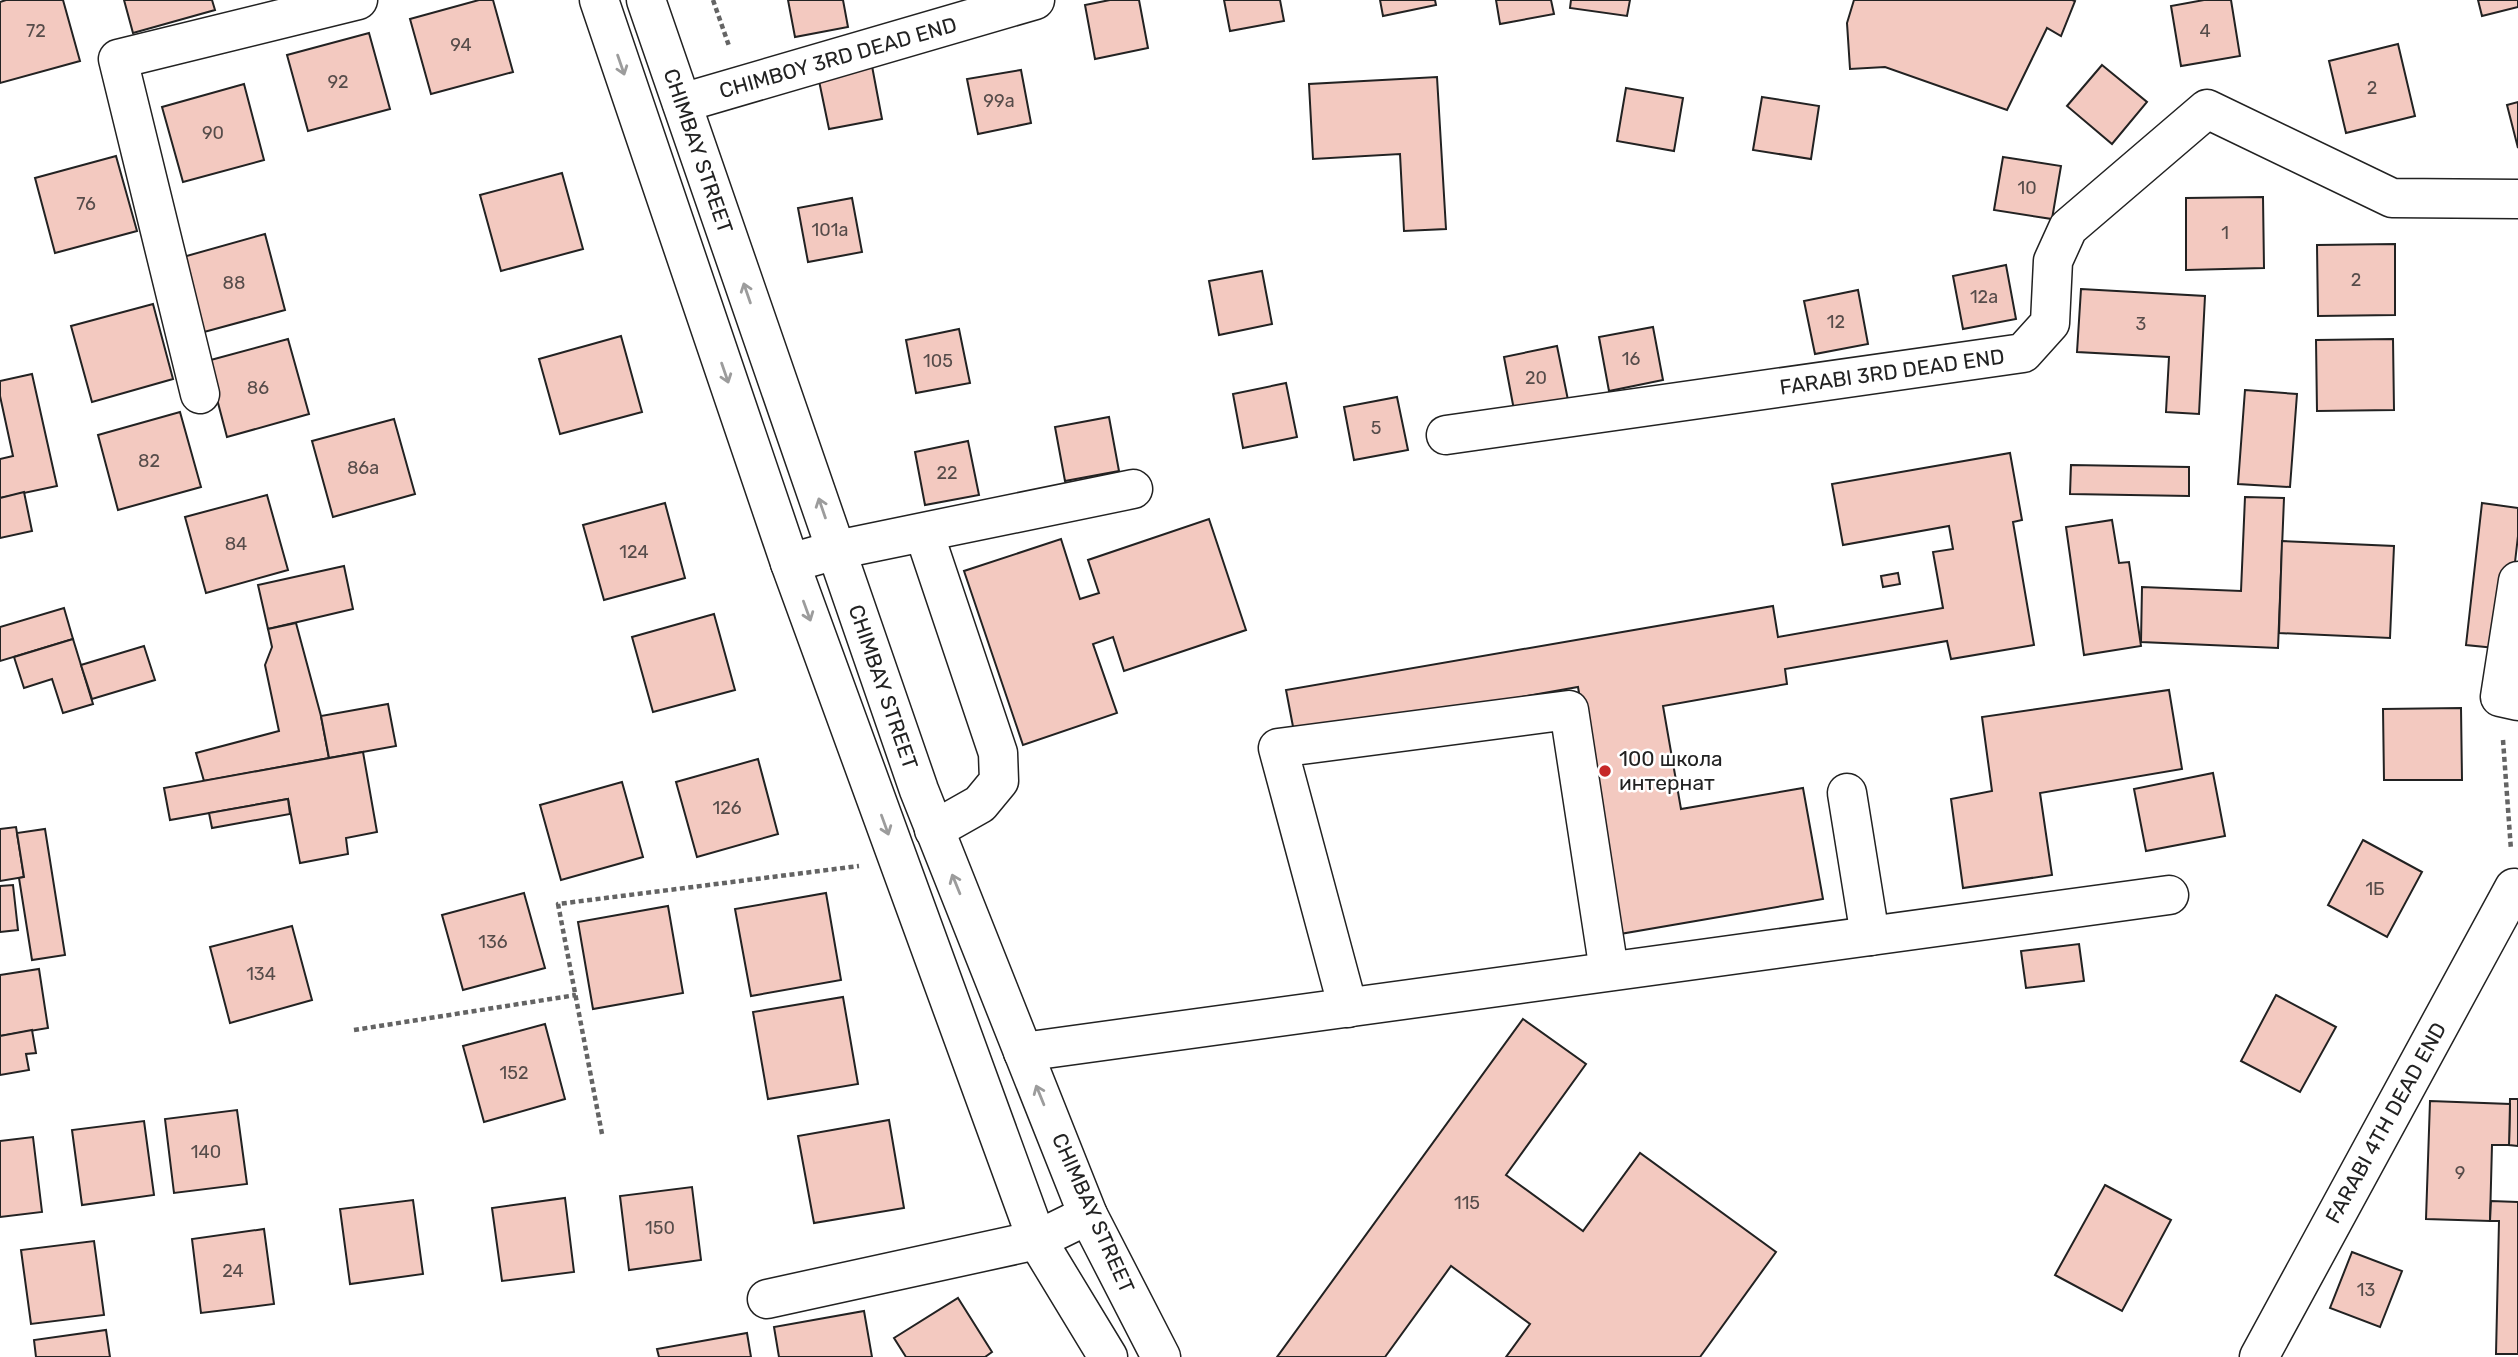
<svg xmlns="http://www.w3.org/2000/svg" width="2518" height="1357" viewBox="0 0 2518 1357" font-family="Rubik,sans-serif">
<style>
.building{fill:#f3c9c0;stroke:#222;stroke-width:2}
.lines{fill:none;stroke-linecap:round;stroke-linejoin:round}
.minor-casing{stroke:#222;stroke-width:41}
.major-casing{stroke:#222;stroke-width:41}
.path{stroke:#646464;stroke-width:4.5;stroke-dasharray:5 3.5;stroke-linecap:butt}
.minor{stroke:#fff;stroke-width:38}
.major{stroke:#fff;stroke-width:38}
.oneway{stroke:#9c9c9c}
.poi-dot{fill:#c62828;stroke:#fff;stroke-width:2.5}
.labels{text-anchor:middle;stroke-width:5;stroke-linejoin:round;paint-order:stroke}
.number-label{font-size:18px;fill:#564c4a}
.street-label{font-size:21px;fill:#222;stroke:#fff}
.poi-label{font-size:21px;fill:#222;stroke:#fff;text-anchor:start}
</style>
<rect width="100%" height="100%" fill="#fff"/>
<g class="building">
<path d="M6,0H63L80,61L0,83V2Z"/>
<path d="M124,0H212L215,10L133,33Z"/>
<path d="M479,0H493L513,72L431,94L410,19Z"/>
<path d="M788,0H843L848,27L795,37Z"/>
<path d="M1110,0H1139L1148,48L1095,59L1085,5Z"/>
<path d="M1224,0H1280L1284,21L1230,31Z"/>
<path d="M1380,0H1435L1436,5L1383,16Z"/>
<path d="M1496,0H1551L1554,14L1500,24Z"/>
<path d="M1571,0H1630L1627,16L1570,8Z"/>
<path d="M1854,0H2072L2075,1L2061,36L2047,28L2007,110L1885,67L1850,69L1847,23Z"/>
<path d="M2204,0H2231L2240,56L2181,66L2171,6Z"/>
<path d="M2478,0H2518V7L2482,16Z"/>
<path d="M369,33L390,109L308,131L287,55Z"/>
<path d="M2398,44L2415,116L2346,133L2329,61Z"/>
<path d="M2102,65L2147,102L2112,144L2067,106Z"/>
<path d="M872,66L882,119L829,129L818,76Z"/>
<path d="M1021,70L1031,123L978,134L967,79Z"/>
<path d="M1437,77L1446,229L1404,231L1400,154L1313,159L1309,84Z"/>
<path d="M244,84L264,160L183,182L162,107Z"/>
<path d="M1626,88L1683,98L1674,151L1617,141Z"/>
<path d="M1762,97L1819,106L1811,159L1753,150Z"/>
<path d="M2518,102V148L2507,105Z"/>
<path d="M116,156L137,231L55,253L35,178Z"/>
<path d="M2003,157L2061,166L2052,219L1994,210Z"/>
<path d="M562,173L583,249L501,271L480,195Z"/>
<path d="M2263,197L2264,268L2186,270V198Z"/>
<path d="M852,198L862,252L808,262L798,208Z"/>
<path d="M265,234L285,310L204,332L183,257Z"/>
<path d="M2395,244V315L2318,316L2317,245Z"/>
<path d="M2006,265L2016,319L1963,329L1953,276Z"/>
<path d="M1262,271L1272,324L1219,335L1209,281Z"/>
<path d="M2081,289L2205,296L2199,414L2166,412L2169,357L2077,352Z"/>
<path d="M1858,290L1868,344L1815,354L1804,301Z"/>
<path d="M153,304L173,379L92,402L71,326Z"/>
<path d="M1653,327L1663,380L1609,391L1599,337Z"/>
<path d="M959,329L970,383L916,393L906,340Z"/>
<path d="M621,336L642,412L560,434L539,359Z"/>
<path d="M288,339L309,414L227,437L207,361Z"/>
<path d="M2393,339L2394,410L2317,411L2316,340Z"/>
<path d="M1557,346L1568,400L1514,410L1504,357Z"/>
<path d="M32,374L57,486L0,498V459L13,456L0,396V381Z"/>
<path d="M1286,383L1297,437L1243,448L1233,394Z"/>
<path d="M2245,390L2297,394L2290,487L2238,484Z"/>
<path d="M1397,397L1408,450L1354,460L1344,407Z"/>
<path d="M180,412L201,487L118,510L98,435Z"/>
<path d="M1109,417L1119,471L1065,481L1055,427Z"/>
<path d="M394,419L415,494L333,517L312,441Z"/>
<path d="M968,441L979,495L925,505L915,452Z"/>
<path d="M2010,453L2022,520L2013,522L2034,645L1951,659L1947,641L1785,669L1787,684L1663,706L1681,809L1803,788L1823,899L1620,934L1578,687L1295,737L1286,690L1773,606L1778,637L1943,608L1933,552L1953,549L1949,526L1843,545L1832,484Z"/>
<path d="M2071,465L2189,467V496L2070,494Z"/>
<path d="M24,492L32,531L0,538V498Z"/>
<path d="M267,495L288,570L206,593L185,517Z"/>
<path d="M2245,497L2284,498L2278,648L2141,642L2142,587L2241,591Z"/>
<path d="M665,503L685,578L604,600L583,525Z"/>
<path d="M2482,503L2518,508V536L2505,649L2466,645Z"/>
<path d="M1209,519L1246,630L1124,671L1113,637L1093,644L1117,713L1023,745L964,571L1061,539L1080,599L1099,593L1088,560Z"/>
<path d="M2112,520L2119,563L2129,562L2141,646L2084,655L2066,527Z"/>
<path d="M2282,541L2394,546L2390,638L2279,633Z"/>
<path d="M344,566L353,609L268,629L258,585Z"/>
<path d="M1898,573L1900,584L1883,587L1881,576Z"/>
<path d="M64,608L73,639L0,661V627Z"/>
<path d="M714,614L735,690L653,712L632,637Z"/>
<path d="M296,623L321,716L329,758L204,781L196,753L279,731L265,665L272,647L268,629Z"/>
<path d="M73,639L93,704L63,713L52,679L24,688L14,657Z"/>
<path d="M144,646L155,680L92,699L81,665Z"/>
<path d="M2169,690L2182,769L2040,793L2052,875L1963,888L1951,799L1992,791L1982,717Z"/>
<path d="M388,704L396,746L329,758L321,716Z"/>
<path d="M2461,708L2462,780H2384L2383,709Z"/>
<path d="M363,752L377,832L346,838L348,854L300,863L288,799L170,820L164,788Z"/>
<path d="M758,759L778,834L697,857L676,782Z"/>
<path d="M2213,773L2225,836L2146,851L2134,789Z"/>
<path d="M622,782L643,857L561,880L540,805Z"/>
<path d="M288,799L290,814L212,828L209,813Z"/>
<path d="M16,827L24,877L0,881V829Z"/>
<path d="M45,829L65,955L32,960L19,878L24,877L17,833Z"/>
<path d="M2363,840L2422,872L2387,937L2328,905Z"/>
<path d="M13,885L18,930L0,932V886Z"/>
<path d="M524,893L545,968L463,990L442,915Z"/>
<path d="M826,893L841,980L751,996L735,909Z"/>
<path d="M668,906L683,993L593,1009L578,922Z"/>
<path d="M292,926L312,1000L230,1023L210,947Z"/>
<path d="M2079,944L2084,981L2026,988L2021,951Z"/>
<path d="M39,969L48,1028L0,1036V975Z"/>
<path d="M2276,995L2336,1027L2300,1092L2241,1061Z"/>
<path d="M843,997L858,1084L768,1099L753,1012Z"/>
<path d="M1523,1019L1586,1064L1506,1175L1583,1231L1640,1153L1776,1252L1700,1357H1506L1530,1324L1451,1266L1385,1357H1277Z"/>
<path d="M545,1024L565,1099L484,1122L463,1046Z"/>
<path d="M32,1030L36,1053L26,1054L29,1070L0,1075V1036Z"/>
<path d="M2510,1099H2518V1146L2509,1145Z"/>
<path d="M2430,1101L2510,1104L2509,1145H2492L2490,1221L2426,1219Z"/>
<path d="M237,1110L247,1184L174,1193L165,1119Z"/>
<path d="M889,1120L904,1208L814,1223L798,1136Z"/>
<path d="M144,1121L154,1195L82,1205L72,1130Z"/>
<path d="M33,1137L42,1212L0,1217V1141Z"/>
<path d="M2105,1185L2171,1220L2122,1311L2055,1275Z"/>
<path d="M692,1187L701,1260L629,1270L620,1196Z"/>
<path d="M565,1198L574,1272L502,1281L492,1208Z"/>
<path d="M413,1200L423,1274L350,1284L340,1209Z"/>
<path d="M2491,1201L2518,1202V1354H2496L2499,1221H2490Z"/>
<path d="M264,1229L274,1304L201,1313L192,1239Z"/>
<path d="M94,1241L104,1315L31,1324L21,1250Z"/>
<path d="M2352,1252L2402,1271L2380,1327L2330,1308Z"/>
<path d="M958,1298L992,1352L985,1357H906L894,1338Z"/>
<path d="M864,1311L872,1357H779L774,1327Z"/>
<path d="M106,1330L110,1357H36L34,1340Z"/>
<path d="M747,1333L751,1357H659L657,1349Z"/>
</g>
<g class="lines">
<defs>
<g id="minor">
<path d="M682,103L1035,0"/>
<path d="M200,394L118,59L358,0"/>
<path d="M1446,435L2023,353L2050,323L2053,261L2068,228L2207,109L2392,198L2518,199"/>
<path d="M924,533L998,753L999,781L980,804L934,830"/>
<path d="M790,563L836,550L1133,489"/>
<path d="M2518,581L2500,697L2518,701"/>
<path d="M1847,793L1870,936"/>
<path d="M1348,1008L1278,748L1569,710L1609,971"/>
<path d="M1023,1052L2169,895"/>
<path d="M767,1299L1037,1240L1088,1215"/>
<path d="M2259,1357L2514,888"/>
</g>
<g id="major">
<path d="M599,0L790,563L1037,1240L1108,1357"/>
<path d="M646,0L919,790L1088,1215L1161,1357"/>
</g>
</defs>
<use href="#minor" class="minor-casing"/>
<use href="#major" class="major-casing"/>
<g class="path">
<path d="M713,0L729,46"/>
<path d="M2503,740L2511,850"/>
<path d="M354,1030L576,995"/>
<path d="M602,1134L558,904L859,866"/>
</g>
<use href="#minor" class="minor"/>
<use href="#major" class="major"/>
</g>
<defs><path id="oneway-shaft" d="M-6 0H5M1.5-3L5.5 0L1.5 3" fill="none" stroke-width="1.6" stroke-linecap="round" stroke-linejoin="round" transform="scale(1.75)"/></defs>
<g class="oneway">
<use href="#oneway-shaft" transform="translate(621 65) rotate(71)"/>
<use href="#oneway-shaft" transform="translate(747 293) rotate(-109)"/>
<use href="#oneway-shaft" transform="translate(725 373) rotate(71)"/>
<use href="#oneway-shaft" transform="translate(822 508) rotate(-109)"/>
<use href="#oneway-shaft" transform="translate(807 611) rotate(70)"/>
<use href="#oneway-shaft" transform="translate(885 825) rotate(70)"/>
<use href="#oneway-shaft" transform="translate(956 884) rotate(-112)"/>
<use href="#oneway-shaft" transform="translate(1040 1095) rotate(-112)"/>
</g>
<circle class="poi-dot" cx="1605" cy="771" r="7"/>
<g class="labels">
<g class="number-label">
<text x="36" y="37">72</text>
<text x="2205" y="37">4</text>
<text x="461" y="51">94</text>
<text x="338" y="88">92</text>
<text x="2372" y="94">2</text>
<text x="999" y="107">99a</text>
<text x="213" y="139">90</text>
<text x="2027" y="194">10</text>
<text x="86" y="210">76</text>
<text x="830" y="236">101a</text>
<text x="2225" y="239">1</text>
<text x="2356" y="286">2</text>
<text x="234" y="289">88</text>
<text x="1984" y="303">12a</text>
<text x="1836" y="328">12</text>
<text x="2141" y="330">3</text>
<text x="1631" y="365">16</text>
<text x="938" y="367">105</text>
<text x="1536" y="384">20</text>
<text x="258" y="394">86</text>
<text x="1376" y="434">5</text>
<text x="149" y="467">82</text>
<text x="363" y="474">86a</text>
<text x="947" y="479">22</text>
<text x="236" y="550">84</text>
<text x="634" y="558">124</text>
<text x="727" y="814">126</text>
<text x="2375" y="895">1Б</text>
<text x="493" y="948">136</text>
<text x="261" y="980">134</text>
<text x="514" y="1079">152</text>
<text x="206" y="1158">140</text>
<text x="2460" y="1179">9</text>
<text x="1467" y="1209">115</text>
<text x="660" y="1234">150</text>
<text x="233" y="1277">24</text>
<text x="2366" y="1296">13</text>
</g>
<g class="street-label">
<text transform="translate(838 58) rotate(-16)" y="7">CHIMBOY 3RD DEAD END</text>
<text transform="translate(698 151) rotate(71)" y="7">CHIMBAY STREET</text>
<text transform="translate(1892 372) rotate(-8)" y="7">FARABI 3RD DEAD END</text>
<text transform="translate(883 687) rotate(71)" y="7">CHIMBAY STREET</text>
<text transform="translate(2386 1123) rotate(-61)" y="7">FARABI 4TH DEAD END</text>
<text transform="translate(1093 1213) rotate(66)" y="7">CHIMBAY STREET</text>
</g>
<g class="poi-label">
<text x="1619" y="766">100 школа<tspan x="1619" dy="24">интернат</tspan></text>
</g>
</g>
</svg>
